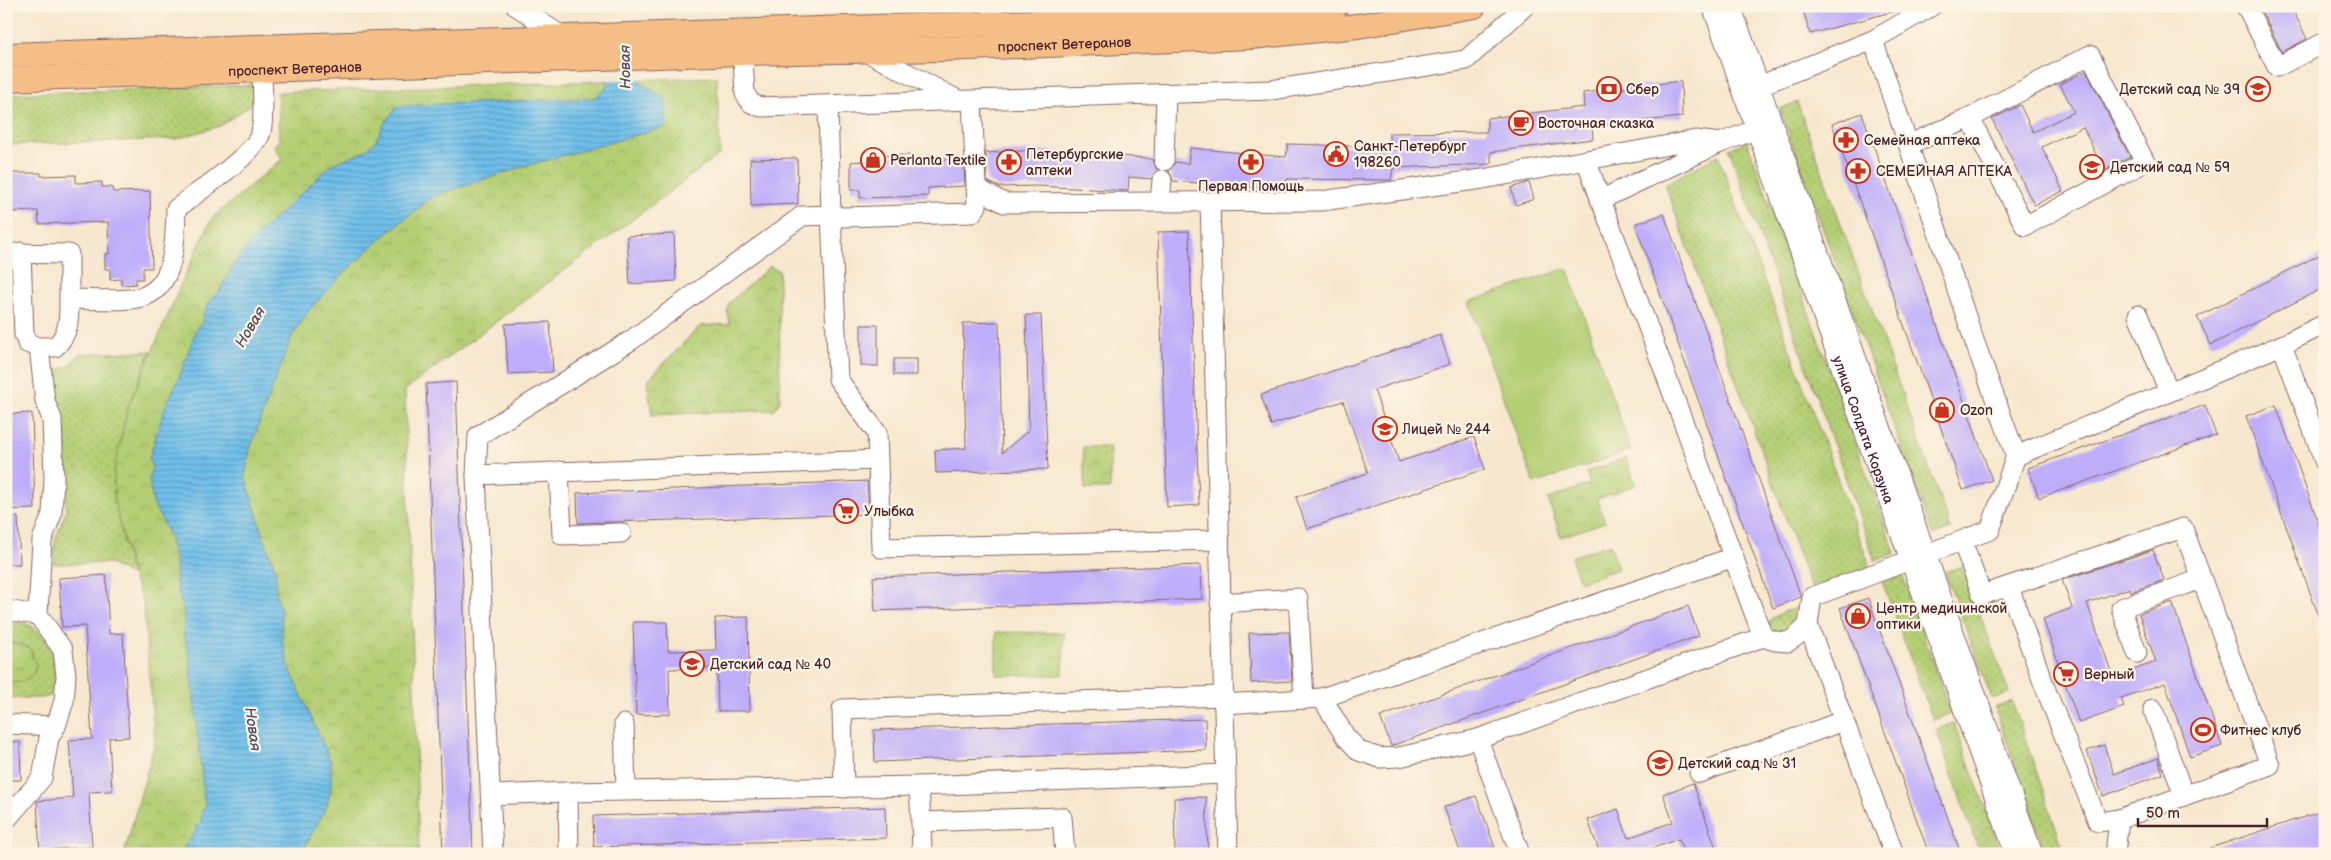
<svg xmlns="http://www.w3.org/2000/svg" width="2331" height="860" viewBox="0 0 2331 860" font-family="'Balsamiq Sans',sans-serif">
<style>
.grass{fill:url(#grass-dots);stroke:#7e764f}
.park{fill:url(#park-crowns);stroke:#7e764f}
.pitch{fill:#b3ce73;stroke:#7e764f}
.water{fill:url(#water-rules);stroke:#5c6f8a}
.pier{fill:#f7e7ce}
.building{fill:#beaefa}
.lines{fill:none;stroke-linecap:round;stroke-linejoin:round}
.minor-casing{stroke:#876564;stroke-width:21}
.major-casing{stroke:#876564;stroke-width:26}
.minor{stroke:#fff;stroke-width:19}
.major{stroke:#f6be87;stroke-width:24}
.labels{text-anchor:middle;stroke-width:4.5;stroke-linejoin:round;paint-order:stroke}
.street-label{font-size:14px;fill:#4a1f2b;stroke:#fcf5e5}
.poi-label{font-size:14px;fill:#4a1f2b;stroke:#fcf5e5;text-anchor:start}
.water-label{font-size:15px;font-style:italic;fill:#554f64;stroke:#fcf5e5}
</style>
<defs>
<pattern id="grass-dots" width="8" height="8" patternUnits="userSpaceOnUse" patternTransform="scale(1.25)"><rect width="8" height="8" fill="#b3ce73"/><path d="M2 2h.1M6 6h.1" fill="none" stroke="#9bb064" stroke-width="1.8" stroke-linecap="round"/></pattern>
<pattern id="park-crowns" width="20" height="18" patternUnits="userSpaceOnUse" patternTransform="scale(1.25)"><rect width="20" height="18" fill="#b3ce73"/><path d="M2 6a3 3 0 1 1 6 0M12 15a3 3 0 1 1 6 0" fill="none" stroke="#9bb064"/></pattern>
<pattern id="water-rules" width="6" height="5" patternUnits="userSpaceOnUse" patternTransform="scale(1.25)"><rect width="6" height="5" fill="#6fbfea"/><path d="M0 2.5h6" fill="none" stroke="#5d9bbe"/></pattern>
</defs>
<rect width="100%" height="100%" fill="#fcf5e5"/>
<filter id="ink" filterUnits="userSpaceOnUse"><feTurbulence type="fractalNoise" baseFrequency=".02" numOctaves="2"/><feDisplacementMap in="SourceGraphic" scale="10" xChannelSelector="R" yChannelSelector="G"/><feConvolveMatrix kernelMatrix="1 2 1 2 8 2 1 2 1" color-interpolation-filters="sRGB"/></filter>
<filter id="wash" filterUnits="userSpaceOnUse"><feTurbulence type="fractalNoise" baseFrequency=".0096" numOctaves="4" result="noise"/><feDisplacementMap in="SourceGraphic" scale="20" xChannelSelector="R" yChannelSelector="G"/><feGaussianBlur stdDeviation="1.12" result="paint"/><feColorMatrix in="noise" values="0 0 0 0 0 0 0 0 0 0 0 0 0 0 0 0 0 1.4 0 .05"/><feComposite in="paint" operator="in"/></filter>
<g filter="url(#wash)">
<rect width="100%" height="100%" fill="#f7e7ce"/>
<g class="grass">
<path d="M250,85L255,92V102L220,126L176,139L6,145V94Z"/>
<path d="M1797,102L1951,529L1933,535L1780,109Z"/>
<path d="M1747,141L1895,553L1875,561L1729,149Z"/>
<path d="M1718,155L1870,567L1811,588L1665,184Z"/>
<path d="M151,351L128,407L114,500L132,575L108,563L54,564L55,540L66,511V436L50,394L54,371L68,367L80,354Z"/>
<path d="M1962,566L2009,693L1992,699L1945,572Z"/>
<path d="M1902,574L1951,714L1933,720L1882,581Z"/>
<path d="M1800,607L1805,612L1796,630L1772,637L1768,628L1771,619L1783,612Z"/>
<path d="M6,624C12,624 20,622 26,624C53,633 60,672 51,696L42,698H6V682H23L30,649L20,644L6,643Z"/>
<path d="M2012,701L2065,854H2046L1995,708Z"/>
<path d="M1954,723L2002,854H1980L1936,729Z"/>
</g>
<g class="park">
<path d="M717,77L720,154L405,390L419,854H124L155,743L143,601L132,575L114,500V471L128,407L186,273L212,218L282,159L275,146L279,141L278,92Z"/>
<path d="M770,266L779,271L780,401L774,410L652,415L647,381L700,326L730,324L727,310L729,303Z"/>
<path d="M1083,447H1110V489H1085Z"/>
<path d="M1626,458L1636,485L1597,499L1605,522L1561,537L1548,499L1590,484L1586,472Z"/>
<path d="M1610,544L1618,569L1580,582L1571,557Z"/>
<path d="M996,632L1064,633L1063,675H996Z"/>
<path d="M6,643L20,644L30,649L36,664L34,673L23,682H6Z"/>
</g>
<path class="pitch" d="M1567,268L1631,450L1534,484L1469,302Z"/>
<path class="water" d="M611,6H640V83L664,97L667,113L666,127L522,167L434,196L393,228L344,273L310,309L293,334L261,418L250,449L245,476L265,541L276,570V593L281,611L282,639L290,669L331,762V789L326,808L301,854H179L197,830L195,827L201,823L202,811L205,808L190,658L184,637V614L176,583L175,561L169,535L153,503L151,491L149,478L152,467L149,459L165,407L179,378L197,327L202,323L204,313L211,299L219,292L233,265L251,241L332,164L365,151L375,142L384,124L398,106L594,98L606,89Z"/>
<path class="pier" d="M643,8L642,79L604,80L609,9Z"/>
<g id="blocks">
<g class="building">
<path d="M1802,6H1894L1895,11L1810,34Z"/>
<path d="M2259,6H2291L2307,39L2282,52Z"/>
<path d="M2086,71L2130,157L2104,171L2083,127L2042,147L2063,191L2034,205L1992,119L2020,105L2033,132L2074,112L2060,84Z"/>
<path d="M1681,81L1682,117L1592,126L1593,139L1491,152V164L1393,168L1391,180L1287,179L1286,190L1173,181L1169,171L1175,162L1188,164L1190,148L1286,157L1288,144L1389,147V133L1487,132V118L1584,107L1583,93Z"/>
<path d="M1862,113L1992,480L1963,490L1832,124Z"/>
<path d="M1036,150L1146,158L1153,160L1157,170L1151,179L1129,177L1128,191L1037,186L999,187L987,181L986,153Z"/>
<path d="M912,155V160L964,159L965,186L928,188V196L860,198V190H851V162L863,161L862,156Z"/>
<path d="M797,158L798,204L751,206L750,159Z"/>
<path d="M6,173H41V176L76,175V183L102,182V187H112L113,192L150,191L152,268H143V279H136V284L121,285V279L110,280V269H105V254H109L108,222L39,224L38,211L6,212Z"/>
<path d="M1529,182L1534,199L1516,205L1511,188Z"/>
<path d="M1664,214L1801,597L1773,608L1635,224Z"/>
<path d="M1189,231L1199,505L1167,507L1158,232Z"/>
<path d="M674,234L676,281L630,284L627,236Z"/>
<path d="M2325,252V287L2211,345L2197,317Z"/>
<path d="M1026,315H1041L1048,469L936,473L935,450L966,448L963,323L999,322L1002,453L1029,430Z"/>
<path d="M550,322L553,372L508,374L505,324Z"/>
<rect x="861" y="325" width="17" height="41"/>
<path d="M1440,335L1450,364L1374,390L1399,462L1474,437L1485,469L1307,529L1296,497L1368,473L1343,401L1271,425L1261,395Z"/>
<rect x="894" y="359" width="23" height="16"/>
<path d="M456,382L461,531L473,854H443L426,384Z"/>
<path d="M2205,405L2216,435L2039,498L2028,468Z"/>
<path d="M2276,405L2325,541V628H2323L2246,416Z"/>
<path d="M32,413L35,509L6,510V414Z"/>
<path d="M867,481L869,514L578,523L577,493Z"/>
<path d="M6,517H18L20,564H6Z"/>
<path d="M2153,550L2164,580L2131,592L2130,588L2087,603L2113,677L2156,662L2139,614L2172,602L2222,746L2190,757L2165,683L2121,698L2124,707L2079,723L2043,619L2072,608L2062,580Z"/>
<path d="M1201,565L1202,599L875,611L873,577Z"/>
<path d="M106,575L109,634L123,633L129,737L109,738L112,791L89,792L92,847L54,849V854H40L37,801L73,798L69,740L92,739L85,626L62,627L59,578Z"/>
<path d="M1868,598L1961,854H1929L1908,796L1840,608Z"/>
<path d="M1688,606L1699,636L1391,746L1380,717Z"/>
<path d="M748,617L750,711H718L717,668L669,669L670,714L636,715L633,622H667L668,651L716,650L715,618Z"/>
<path d="M1289,632L1292,681L1251,683L1249,633Z"/>
<path d="M1205,719L1206,750L875,762L874,730Z"/>
<path d="M6,742H20L21,780H6Z"/>
<path d="M2104,745L2114,774L2158,758L2163,774L2103,796L2087,751Z"/>
<path d="M1693,783L1718,854H1684L1679,839L1636,854H1600L1588,820L1618,809L1628,838L1673,822L1663,794Z"/>
<path d="M1476,796L1482,811L1497,854H1461L1444,807Z"/>
<path d="M1206,797L1208,854H1175L1174,798Z"/>
<path d="M885,807L886,838L594,847L593,816Z"/>
<path d="M2325,810V844L2295,854H2202L2201,851Z"/>
</g>
</g>
</g>
<g filter="url(#ink)">
<use href="#blocks" fill-opacity="0" stroke="#876564" stroke-width="1"/>
<g class="lines">
<defs>
<g id="minor">
<path d="M516,6L565,38"/>
<path d="M992,6L993,23"/>
<path id="s1" d="M1712,6L2015,854"/>
<path d="M1731,6L2033,854"/>
<path d="M2246,6L2277,67L2325,42"/>
<path d="M742,41L745,94L751,103L761,107L1271,90L1466,60L1525,6"/>
<path d="M865,51L958,100"/>
<path d="M1749,90L1873,40L1932,6"/>
<path d="M972,101L977,206L972,213L843,217L831,215L838,379L877,433L881,548L1219,540"/>
<path d="M1910,144L1970,118L2090,55L2145,162L2025,226L1970,118"/>
<path d="M1164,161L1166,94"/>
<path d="M977,188L1004,203L1321,201L1483,179L1696,140L1720,143L1768,125"/>
<path d="M1600,200L1720,143"/>
<path d="M1160,201L1162,180"/>
<path d="M1210,202L1228,854"/>
<path d="M21,252L24,334L27,343L38,347H55C70,333 69,318 69,299"/>
<path d="M6,253L69,254V299C89,299 111,301 131,299C176,296 175,242 176,209C196,193 256,154 261,132C265,114 262,88 262,70"/>
<path d="M2138,315L2169,392"/>
<path d="M2282,345L2325,324"/>
<path d="M2016,456L2282,345L2325,463"/>
<path d="M559,471L562,535L621,533"/>
<path d="M476,475L878,460"/>
<path d="M1962,541L1982,595L2183,528L2270,765L2119,819L2115,854"/>
<path d="M2009,587L2044,685L2098,822L2119,819"/>
<path d="M1220,603L1298,598L1304,699"/>
<path d="M6,610L38,615L63,650L66,676L64,701L56,726L49,738L42,778L6,820"/>
<path d="M38,615L42,540L52,514L54,479L52,419L45,401L40,356"/>
<path d="M1808,625L1894,854"/>
<path d="M1763,637L1775,641L1788,642L1798,635L1808,625L1812,597L1990,530L2016,456L1975,343L1873,40"/>
<path d="M2137,653L2121,608L2201,579"/>
<path d="M1322,698L1734,557"/>
<path d="M1223,704L1322,698L1345,736L1359,751L1380,758L1399,757L1478,739L1763,637L1586,160"/>
<path d="M2153,709L2184,796"/>
<path d="M6,724L56,726"/>
<path d="M624,724L626,790"/>
<path d="M1478,739L1520,854"/>
<path d="M1699,773L1843,721"/>
<path d="M919,786L1225,774"/>
<path d="M844,788L842,709L1222,696"/>
<path d="M491,795L568,792"/>
<path d="M493,854L476,475L478,436L630,341L802,216L831,215L828,105"/>
<path d="M569,854L568,792L919,786L921,822"/>
<path d="M922,854L921,822L1062,817L1065,854"/>
</g>
<g id="major">
<path d="M6,55L1250,15L1336,6"/>
<path id="s2" d="M6,79L742,53L943,49L1251,37L1358,26L1474,6"/>
</g>
</defs>
<use href="#minor" class="minor-casing"/>
<use href="#major" class="major-casing"/>
<use href="#minor" class="minor"/>
<use href="#major" class="major"/>
</g>
</g>
<defs>
<symbol id="bank-ring" viewBox="-11 -11 22 22"><circle r="9.5" fill="#fcf5e5" stroke="#c8321e" stroke-width="1.5"/><path d="M-6-4H6V4H-6ZM0-2.3a2.3 2.3 0 1 0 0 4.6a2.3 2.3 0 1 0 0-4.6Z" fill="#c8321e"/></symbol>
<symbol id="school-ring" viewBox="-11 -11 22 22"><circle r="9.5" fill="#fcf5e5" stroke="#c8321e" stroke-width="1.5"/><path d="M0-5L7-2L0 1L-7-2ZM-4 1L0 2.5L4 1V4Q0 6-4 4Z" fill="#c8321e"/></symbol>
<symbol id="cafe-ring" viewBox="-11 -11 22 22"><circle r="9.5" fill="#fcf5e5" stroke="#c8321e" stroke-width="1.5"/><path d="M-5.5-4.5H6V0H3Q3 3.5 0 3.5H-2.5Q-5.5 3.5-5.5 0ZM3-3.2v2h1.7v-2ZM-6 4.5H4V6H-6Z" fill="#c8321e"/></symbol>
<symbol id="pharmacy-ring" viewBox="-11 -11 22 22"><circle r="9.5" fill="#fcf5e5" stroke="#c8321e" stroke-width="1.5"/><path d="M-2-6h4v4h4v4h-4v4h-4v-4h-4v-4h4Z" fill="#c8321e"/></symbol>
<symbol id="civic-ring" viewBox="-11 -11 22 22"><circle r="9.5" fill="#fcf5e5" stroke="#c8321e" stroke-width="1.5"/><path d="M-.6-6.5H3V-4.5H.6V-3L4-1V1h2V6H-6V1h2V-1L-.6-3ZM-1.2 2.5V6h2.4V2.5Z" fill="#c8321e"/></symbol>
<symbol id="shop-ring" viewBox="-11 -11 22 22"><circle r="9.5" fill="#fcf5e5" stroke="#c8321e" stroke-width="1.5"/><path d="M-5-2.5h2.3a2.7 3.5 0 0 1 5.4 0H5L5.5 6h-11ZM-1.5-2.5h3a1.5 2.3 0 0 0-3 0Z" fill="#c8321e"/></symbol>
<symbol id="supermarket-ring" viewBox="-11 -11 22 22"><circle r="9.5" fill="#fcf5e5" stroke="#c8321e" stroke-width="1.5"/><path d="M-6-5.5h2.5l.6 2H6L4.5 2H-2.5L-4.4-4H-6ZM-1.5 3.2a1.3 1.3 0 1 0 .1 0ZM3 3.2a1.3 1.3 0 1 0 .1 0Z" fill="#c8321e"/></symbol>
<symbol id="stadium-ring" viewBox="-11 -11 22 22"><circle r="9.5" fill="#fcf5e5" stroke="#c8321e" stroke-width="1.5"/><path d="M0-5a6.5 5 0 1 0 0 10a6.5 5 0 1 0 0-10ZM-3.5-1.8h7v3.6h-7Z" fill="#c8321e"/></symbol>
</defs>
<g fill-rule="evenodd">
<use href="#bank-ring" x="1595" y="75" width="28" height="28"/>
<use href="#school-ring" x="2244" y="75" width="28" height="28"/>
<use href="#cafe-ring" x="1507" y="109" width="28" height="28"/>
<use href="#pharmacy-ring" x="1832" y="126" width="28" height="28"/>
<use href="#civic-ring" x="1322" y="140" width="28" height="28"/>
<use href="#shop-ring" x="859" y="146" width="28" height="28"/>
<use href="#pharmacy-ring" x="995" y="148" width="28" height="28"/>
<use href="#pharmacy-ring" x="1237" y="148" width="28" height="28"/>
<use href="#school-ring" x="2078" y="153" width="28" height="28"/>
<use href="#pharmacy-ring" x="1844" y="157" width="28" height="28"/>
<use href="#shop-ring" x="1928" y="396" width="28" height="28"/>
<use href="#school-ring" x="1371" y="415" width="28" height="28"/>
<use href="#supermarket-ring" x="832" y="497" width="28" height="28"/>
<use href="#shop-ring" x="1844" y="602" width="28" height="28"/>
<use href="#school-ring" x="678" y="650" width="28" height="28"/>
<use href="#supermarket-ring" x="2052" y="660" width="28" height="28"/>
<use href="#stadium-ring" x="2189" y="716" width="28" height="28"/>
<use href="#school-ring" x="1646" y="749" width="28" height="28"/>
</g>
<g class="labels">
<g class="street-label">
<text dy="5" stroke="none"><textPath href="#s2" startOffset="1059">проспект Ветеранов</textPath></text>
<text dy="5" stroke="none"><textPath href="#s2" startOffset="289">проспект Ветеранов</textPath></text>
<text dy="5" stroke="none"><textPath href="#s1" startOffset="450">улица Солдата Корзуна</textPath></text>
</g>
<g class="poi-label">
<text x="1626" y="94">Сбер</text>
<text x="2240" y="94" text-anchor="end">Детский сад № 39</text>
<text x="1538" y="128">Восточная сказка</text>
<text x="1864" y="145">Семейная аптека</text>
<text x="1354" y="151">Санкт-Петербург<tspan x="1354" dy="16">198260</tspan></text>
<text x="1026" y="159">Петербургские<tspan x="1026" dy="16">аптеки</tspan></text>
<text x="890" y="165">Perlanta Textile</text>
<text x="2110" y="172">Детский сад № 59</text>
<text x="1876" y="176">СЕМЕЙНАЯ АПТЕКА</text>
<text x="1251" y="191" text-anchor="middle">Первая Помощь</text>
<text x="1960" y="415">Ozon</text>
<text x="1402" y="434">Лицей № 244</text>
<text x="864" y="516">Улыбка</text>
<text x="1876" y="613">Центр медицинской<tspan x="1876" dy="16">оптики</tspan></text>
<text x="710" y="669">Детский сад № 40</text>
<text x="2084" y="679">Верный</text>
<text x="2220" y="735">Фитнес клуб</text>
<text x="1678" y="768">Детский сад № 31</text>
</g>
<g class="water-label">
<text transform="translate(625 67) rotate(-91)" y="5">Новая</text>
<text transform="translate(250 327) rotate(-59)" y="5">Новая</text>
<text transform="translate(253 729) rotate(82)" y="5">Новая</text>
</g>
</g>
<rect width="2331" height="860" fill="none" stroke="#fcf5e5" stroke-width="25"/>
<path d="M2138 818v8h129v-8" fill="none" stroke="#4a1f2b" stroke-width="2.5"/>
<text x="2146" y="818" font-size="15" fill="#4a1f2b" stroke="#fcf5e5" stroke-width="4" paint-order="stroke">50 m</text>
</svg>
